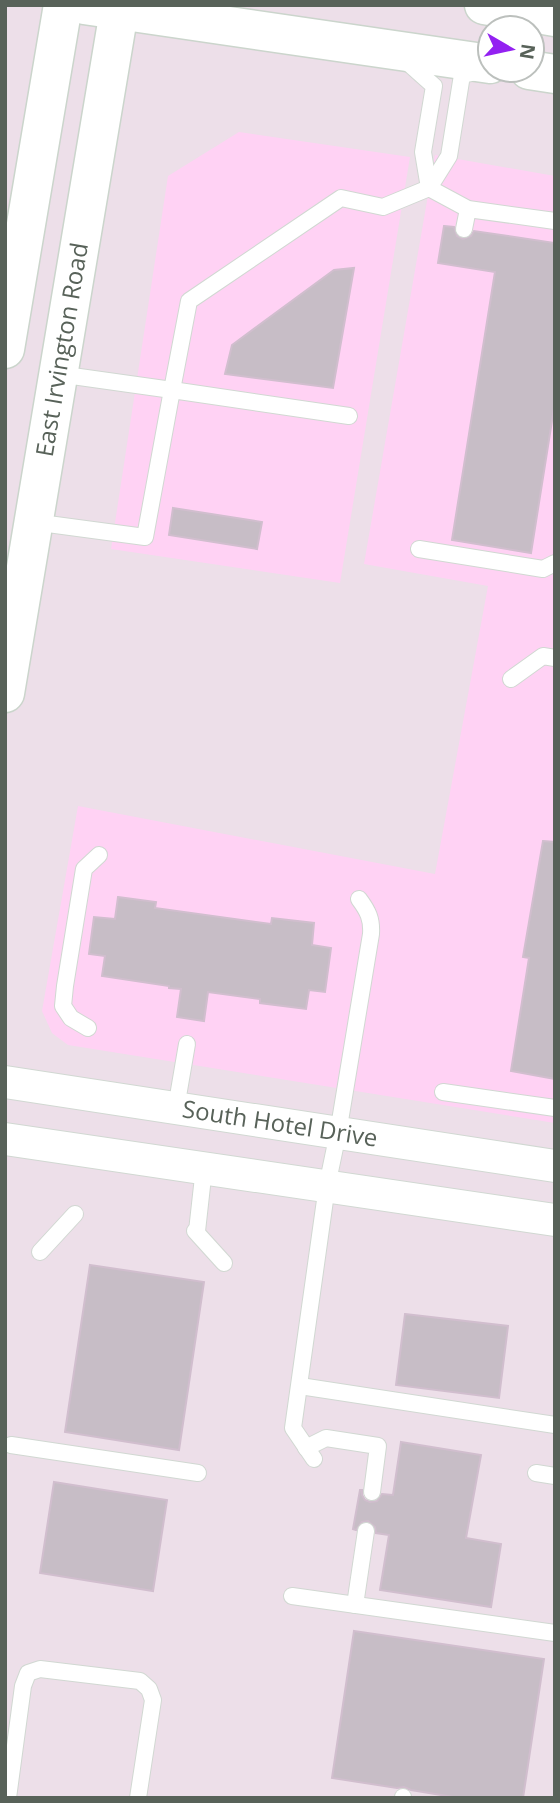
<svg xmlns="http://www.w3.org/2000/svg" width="560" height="1803" viewBox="0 0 560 1803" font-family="'Open Sans',sans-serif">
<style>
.commercial{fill:#ffd2f4}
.building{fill:#c7bdc6;stroke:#d1bece;stroke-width:2}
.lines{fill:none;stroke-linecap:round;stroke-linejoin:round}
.service-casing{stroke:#d1d8d2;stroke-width:18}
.minor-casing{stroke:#d1d8d2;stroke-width:34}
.secondary-casing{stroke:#cbd5cc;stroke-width:41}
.service{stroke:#fff;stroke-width:16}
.minor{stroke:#fff;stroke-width:32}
.secondary{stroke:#fff;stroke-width:38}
.labels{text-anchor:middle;stroke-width:7;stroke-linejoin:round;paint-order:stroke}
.street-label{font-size:24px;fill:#586259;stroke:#fff}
</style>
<rect width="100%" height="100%" fill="#eddfe9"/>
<g class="commercial">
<path d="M239,132L410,157L340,583L111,549L168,176Z"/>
<path d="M435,155L555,176V1123L68,1045L52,1033L42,1011L78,806L435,874L488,586L364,564Z"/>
</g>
<g class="building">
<path d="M444,226L454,227L457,236L463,239L471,236L474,231L555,243V402L531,553L452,540L495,272L438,263Z"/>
<path d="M354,268L333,388L225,374L232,345L334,270Z"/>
<path d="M173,508L262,522L257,549L169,535Z"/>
<path d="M543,841L555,842V1079L511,1071L529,958L523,957Z"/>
<path d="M118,897L156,902L155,908L271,924L272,918L314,923L312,945L331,948L325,992L309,990L306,1009L260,1003V999L208,992L204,1021L177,1017L181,989L169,988V986L102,976L105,956L89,954L94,917L115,919Z"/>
<path d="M90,1265L204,1282L179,1450L65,1432Z"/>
<path d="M405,1314L508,1326L499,1398L396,1385Z"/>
<path d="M401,1442L481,1455L466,1538L501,1544L491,1607L380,1590L389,1535L376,1533L375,1527L368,1521L362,1522L356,1530L353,1529L360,1490H362V1495L365,1500L370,1502L377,1501L382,1494L393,1495Z"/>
<path d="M54,1482L167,1500L153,1591L40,1573Z"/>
<path d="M354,1631L544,1659L523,1798H459L411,1790L404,1787L397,1788L332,1778Z"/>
</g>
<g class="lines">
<defs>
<g id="service">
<path d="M406,61L434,86L423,152L429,188"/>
<path d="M429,188L468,209L555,221"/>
<path d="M464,229L468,209"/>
<path d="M58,374L172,390L189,301L341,198L383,207L429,188L449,156L462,75L477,72"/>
<path d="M33,522L145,537L172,390L349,416"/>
<path d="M419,549L543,569L555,563"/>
<path d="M511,679L543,656L555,658"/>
<path d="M88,1028L71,1018L63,1006L65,986L84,869L99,855"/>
<path d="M443,1092L555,1108"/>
<path d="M176,1108L187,1044"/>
<path d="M204,1168L197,1231H195L224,1263"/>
<path d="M40,1252L75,1214"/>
<path d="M300,1386L555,1425"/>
<path d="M11,1445L198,1473"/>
<path d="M306,1448L326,1438L378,1446L372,1492"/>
<path d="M314,1459L293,1428L327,1186L338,1133L371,934C372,919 368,911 359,899"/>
<path d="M536,1473L555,1476"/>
<path d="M292,1596L555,1633"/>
<path d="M355,1605L366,1531"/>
<path d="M8,1798L23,1686L28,1673L40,1669L140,1681L149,1689L153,1700L138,1798"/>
<path d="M403,1798V1797"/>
</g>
<g id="minor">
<path id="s1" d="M5,1082L555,1166"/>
<path d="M5,1139L555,1220"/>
</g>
<g id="secondary">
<path d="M84,5L490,64"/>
<path d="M484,5L555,17"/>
<path d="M529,70L555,74"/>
<path d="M5,349L63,5"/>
<path id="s2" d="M5,693L120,5"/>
</g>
</defs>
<use href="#service" class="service-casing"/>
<use href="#minor" class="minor-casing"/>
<use href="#secondary" class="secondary-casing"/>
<use href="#service" class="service"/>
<use href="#minor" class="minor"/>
<use href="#secondary" class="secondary"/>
</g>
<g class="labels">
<g class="street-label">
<text dy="8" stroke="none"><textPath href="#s2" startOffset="348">East Irvington Road</textPath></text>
<text dy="8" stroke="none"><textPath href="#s1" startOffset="278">South Hotel Drive</textPath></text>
</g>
</g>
<rect width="560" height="1803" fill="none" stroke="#586259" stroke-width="14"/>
<g transform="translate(511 49) rotate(99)"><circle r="33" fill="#ffffff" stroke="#bcc0bd" stroke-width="2"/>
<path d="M0-5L12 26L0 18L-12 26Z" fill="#9321f1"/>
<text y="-10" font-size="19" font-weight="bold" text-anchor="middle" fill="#586259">N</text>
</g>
</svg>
